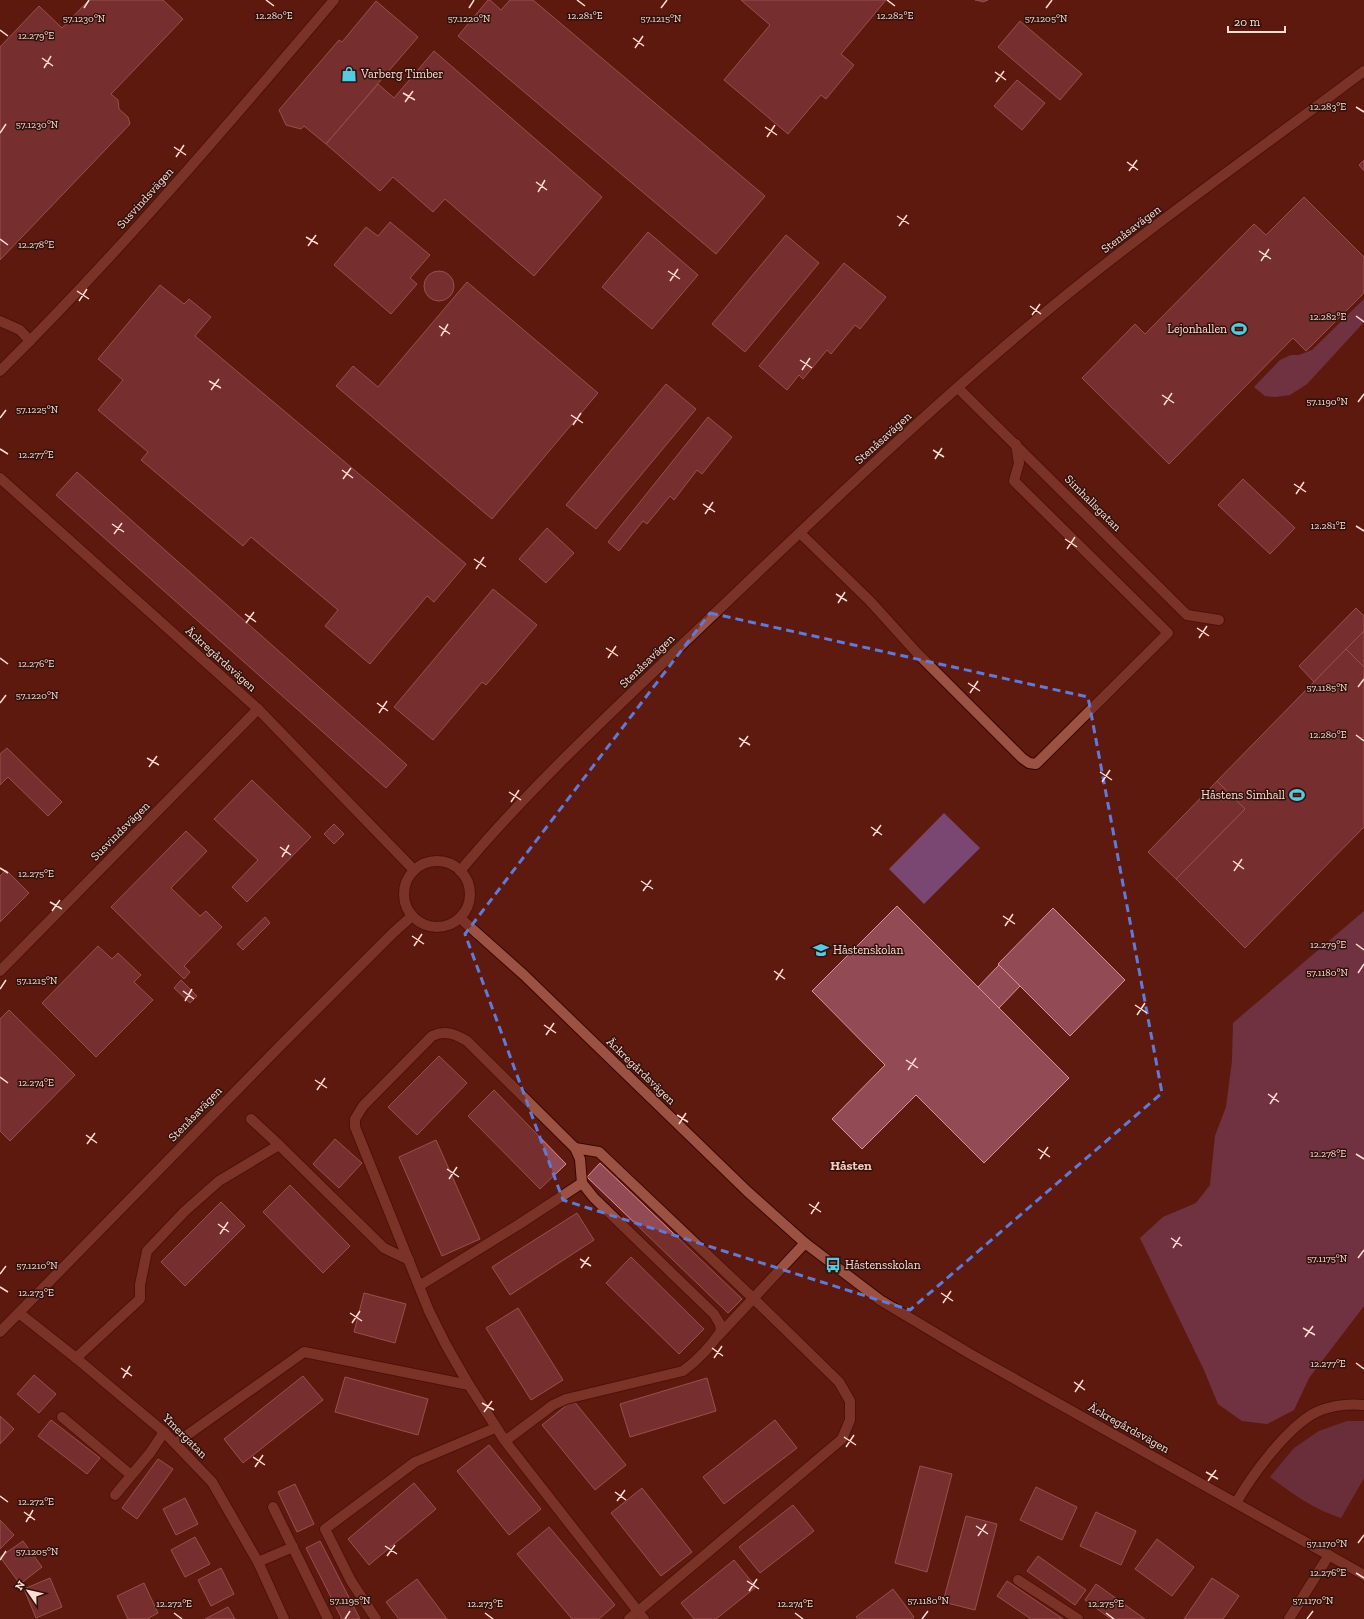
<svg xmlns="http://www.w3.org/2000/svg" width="1364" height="1619" viewBox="0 0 1364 1619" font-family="'Zilla Slab',serif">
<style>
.green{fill:#794771}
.forest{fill:#86517e}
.building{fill:#924b55;stroke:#e18e98}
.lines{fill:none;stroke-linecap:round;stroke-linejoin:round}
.minor-casing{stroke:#3a0601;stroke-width:12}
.minor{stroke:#9c5243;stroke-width:10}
.marked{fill:none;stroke:#6179d7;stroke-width:3;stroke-dasharray:8 5;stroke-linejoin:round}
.ticks{fill:none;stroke:#ffdcd4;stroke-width:1.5}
.labels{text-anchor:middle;stroke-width:3;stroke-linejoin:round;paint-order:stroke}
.poi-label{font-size:12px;fill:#ffdcd4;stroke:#30120c;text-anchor:start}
.street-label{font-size:12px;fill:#ffdcd4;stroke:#30120c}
.neighbourhood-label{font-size:13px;font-weight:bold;fill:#fbc8bc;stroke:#30120c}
.ticks-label{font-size:10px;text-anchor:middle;fill:#ffdcd4;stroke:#30120c;stroke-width:3;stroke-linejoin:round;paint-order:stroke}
</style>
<rect width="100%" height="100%" fill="#5e1a0e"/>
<g class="green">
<path d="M944,813L980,848L924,904L889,869Z"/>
<path d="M1347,1421H1364V1478L1341,1518C1313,1509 1293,1494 1270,1477L1294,1448L1319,1431Z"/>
</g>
<g class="forest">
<path d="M1364,299V322L1307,384L1290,395L1275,397L1265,396L1254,387L1280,360L1291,355H1299L1312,350Z"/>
<path d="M1364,911V1306L1309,1378L1294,1410L1267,1424L1242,1421L1218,1404L1204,1370L1140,1238L1163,1217L1196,1203L1210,1185L1215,1136L1226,1107L1232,1061L1233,1023Z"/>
</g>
<g class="building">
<path d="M89,0H163L183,19L111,94L118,100L119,109L128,117L130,124L0,260V47L39,6L62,28Z"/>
<path d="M488,0H490L501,10L510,0H533L765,196L716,254L458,36Z"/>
<path d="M741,0H886L841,54L854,65L826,99L821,95L788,134L724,80L770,25Z"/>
<path d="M976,0H975H988L983,2Z"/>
<path d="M376,1L418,37L326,144L304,126L301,129L286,125L279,110L339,40L342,42Z"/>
<path d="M1020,21L1082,74L1060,100L998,47Z"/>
<path d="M434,51L602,197L534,276L445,199L433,212L393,177L380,191L326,144L378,84L394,98Z"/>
<path d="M1017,80L1045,103L1022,130L994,106Z"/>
<path d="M1364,160V171L1359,165Z"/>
<path d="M1304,197L1364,257V293L1306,351L1293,338L1169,464L1082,378L1135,324L1145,334L1254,224L1266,235Z"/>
<path d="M390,222L430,255L410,278L417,284L391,314L334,265L366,227L378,236Z"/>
<path d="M648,232L698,275L652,329L602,287Z"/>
<path d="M786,235L819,263L745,352L712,324Z"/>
<path d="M844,263L886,297L860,329L855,325L831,354L827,350L803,379L799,375L787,390L759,366Z"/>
<circle cx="439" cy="286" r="15"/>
<path d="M467,282L598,393L492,519L336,386L353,366L378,387Z"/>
<path d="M160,285L184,304L189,299L211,317L195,336L466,564L434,602L427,596L370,664L325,626L338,610L251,537L243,546L141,460L148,452L98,410L123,380L98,359Z"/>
<path d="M666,384L696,409L596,529L566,505Z"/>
<path d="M708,417L732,437L702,474L697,470L674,500L670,496L647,524L643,521L619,551L608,542Z"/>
<path d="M77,472L407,765L386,788L56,495Z"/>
<path d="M1243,479L1295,528L1270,554L1218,505Z"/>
<path d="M547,528L574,553L546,583L519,559Z"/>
<path d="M493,589L537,625L486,685L482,682L433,740L394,707Z"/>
<path d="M1356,608L1364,616V631L1314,682L1299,666Z"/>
<path d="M1364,631V667L1346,649Z"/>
<path d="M1346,649L1364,667V827L1245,948L1176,879L1245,809L1217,781Z"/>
<path d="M7,748L62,802L48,816L8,777L0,785V754Z"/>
<path d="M252,780L311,837L247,902L232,887L258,860L214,819Z"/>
<path d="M1217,781L1245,809L1176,879L1148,852Z"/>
<path d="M334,824L344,834L334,844L324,834Z"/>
<path d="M186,831L207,851L171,888L200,916L206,911L222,927L184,966L190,972L184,979L111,907Z"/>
<path d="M6,870L29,893L0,922V876Z"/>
<path d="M897,906L1069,1078L984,1163L916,1095L862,1149L832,1119L885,1065L812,991Z"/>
<path d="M1053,908L1125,980L1070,1036L998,964Z"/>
<path d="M265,917L270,923L243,950L237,944Z"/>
<path d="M98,946L112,959L118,953L141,975L134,982L153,1000L96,1057L42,1003Z"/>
<path d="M999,965L1020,986L999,1008L978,987Z"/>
<path d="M181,980L197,996L190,1003L174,988Z"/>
<path d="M9,1010L75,1075L10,1141L0,1131V1019Z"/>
<path d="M439,1056L467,1083L417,1135L388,1107Z"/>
<path d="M494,1090L566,1164L540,1189L468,1116Z"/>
<path d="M335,1139L362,1163L339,1188L313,1164Z"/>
<path d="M436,1140L480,1239L442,1256L399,1157Z"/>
<path d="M600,1163L742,1299L728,1313L587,1177Z"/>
<path d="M290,1185L350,1246L323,1273L263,1212Z"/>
<path d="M221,1202L245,1226L185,1286L161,1262Z"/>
<path d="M577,1213L594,1240L510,1295L492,1267Z"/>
<path d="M631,1257L704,1329L679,1354L606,1283Z"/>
<path d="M364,1293L406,1304L395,1343L354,1332Z"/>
<path d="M518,1308L563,1380L531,1400L486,1328Z"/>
<path d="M34,1375L56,1394L39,1413L17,1394Z"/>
<path d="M303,1376L323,1400L243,1463L224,1439Z"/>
<path d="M345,1377L428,1399L418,1435L335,1412Z"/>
<path d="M707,1378L716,1411L630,1437L620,1404Z"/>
<path d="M573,1400L626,1465L595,1490L542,1425Z"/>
<path d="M0,1416L14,1429L0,1444Z"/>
<path d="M51,1420L100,1458L87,1474L38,1436Z"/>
<path d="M775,1420L797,1448L724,1504L703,1477Z"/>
<path d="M489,1445L541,1509L509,1535L457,1471Z"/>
<path d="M158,1459L173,1469L137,1519L122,1508Z"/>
<path d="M920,1466L952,1474L927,1572L895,1563Z"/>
<path d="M414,1483L436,1509L369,1565L348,1539Z"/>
<path d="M295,1484L314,1524L297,1532L278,1492Z"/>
<path d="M1036,1487L1077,1507L1062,1540L1020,1520Z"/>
<path d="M642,1488L692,1552L661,1576L611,1513Z"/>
<path d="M185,1498L198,1524L176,1535L163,1509Z"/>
<path d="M793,1505L814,1531L760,1573L739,1547Z"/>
<path d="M1096,1512L1136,1531L1121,1565L1080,1546Z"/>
<path d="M966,1516L997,1524L975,1610L943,1602Z"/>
<path d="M0,1520L14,1535L0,1549Z"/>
<path d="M549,1527L615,1605L599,1619H572L517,1554Z"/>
<path d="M195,1537L210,1564L185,1577L171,1550Z"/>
<path d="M1157,1539L1194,1567L1172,1596L1135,1569Z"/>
<path d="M23,1541L42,1567L20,1584L0,1557Z"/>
<path d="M320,1541L360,1619H342L306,1548Z"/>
<path d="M1038,1556L1086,1590L1075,1605L1027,1571Z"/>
<path d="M734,1560L756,1587L716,1619H694L681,1603Z"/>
<path d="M221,1568L234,1594L211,1606L198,1580Z"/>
<path d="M50,1578L62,1607L36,1618L24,1589Z"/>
<path d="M1212,1578L1239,1596L1223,1619H1184Z"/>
<path d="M417,1579L447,1619H399L386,1602Z"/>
<path d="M1007,1581L1063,1619H1031L997,1596Z"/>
<path d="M144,1583L158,1613L147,1619H128L117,1596Z"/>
<path d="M1096,1584L1145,1619H1111L1085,1600Z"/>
<path d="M893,1589L914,1617L911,1619H858L856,1617Z"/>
<path d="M228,1607L235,1619H205Z"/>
</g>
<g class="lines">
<defs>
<g id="minor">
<path d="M0,321L20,330L30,341"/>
<path d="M0,371C118,254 226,127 334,0"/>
<path d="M958,388L1187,615L1219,620"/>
<path d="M0,478L258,709L414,870"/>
<path d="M800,533L870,601L917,653L1022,758L1029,763L1036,764L1168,633L1014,481L1019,463L1016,444"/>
<circle cx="437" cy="894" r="33"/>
<path d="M460,871C537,779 626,699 712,616C816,517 920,417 1030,325C1137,235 1252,155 1364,71"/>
<path d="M460,918L524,975L748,1192L805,1243L880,1300L972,1355L1364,1575"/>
<path d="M0,971L258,709"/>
<path d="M251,1119L279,1145L384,1248L409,1260"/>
<path d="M575,1148L599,1152L754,1299L839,1382L850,1401V1420L842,1439L629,1619"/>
<path d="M419,1286L518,1225L582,1183"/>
<path d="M19,1313L76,1358L164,1432L212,1482L258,1562L284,1619"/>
<path d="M0,1332L281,1045L393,933L412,916"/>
<path d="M718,1336L805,1243"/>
<path d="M76,1358L140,1299V1285L147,1251L185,1211L219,1181L279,1145"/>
<path d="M62,1417L131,1475"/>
<path d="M505,1441L553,1405L566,1399L683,1371C698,1360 711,1346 721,1331L720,1324L714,1314L594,1198L582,1183L580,1159L575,1148L467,1041C455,1034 446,1030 432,1036L363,1106L355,1119V1127L429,1311L446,1345L469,1385L505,1441L644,1619"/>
<path d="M176,1443L304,1352L469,1385"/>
<path d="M115,1495L150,1453L164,1432"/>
<path d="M1236,1503C1252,1475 1284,1432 1311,1415C1326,1406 1347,1403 1364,1405"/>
<path d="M273,1507L328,1619"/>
<path d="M258,1562L293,1547"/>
<path d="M1018,1580L1078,1619"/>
<path d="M376,1619L351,1581L325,1529L415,1462L495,1428"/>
<path d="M1289,1619L1329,1555"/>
</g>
</defs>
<use href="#minor" class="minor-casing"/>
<use href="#minor" class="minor"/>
</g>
<path d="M0 0H1364V1619H0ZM710,613L1088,697L1162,1093L910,1310L563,1200L465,934Z" fill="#5e1a0e" fill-opacity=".55" fill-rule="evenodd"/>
<path class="marked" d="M710,613L1088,697L1162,1093L910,1310L563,1200L465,934Z"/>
<path class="ticks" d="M266,0L274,6M577,0L585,6M887,0L895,6M84,8L89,0M469,8L474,0M661,8L667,0M1046,8L1052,0M0,30L8,36M633,38L644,46M635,48L643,36M42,58L53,66M44,68L51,56M995,72L1006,80M996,82L1004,71M403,93L415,100M405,102L413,91M1356,107L1364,112M765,127L777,135M0,133L6,124M767,137L775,125M174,147L186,155M176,157L184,145M1127,162L1138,170M1129,171L1137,160M536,182L547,190M538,192L545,180M897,216L909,224M899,226L907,215M306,237L318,244M0,239L8,245M308,246L316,235M1259,251L1271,259M1261,261L1269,249M668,271L680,279M670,281L678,269M77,291L89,299M79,301L87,289M1030,306L1041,314M1032,315L1040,304M1356,316L1364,322M439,326L450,334M441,336L448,324M800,360L812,368M802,370L810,358M209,381L221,388M211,390L219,379M1162,395L1174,403M1358,402L1364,394M1164,405L1172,393M571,415L583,423M0,418L6,410M573,425L581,413M0,449L8,454M933,450L944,457M935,459L942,448M342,470L353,478M343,479L351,468M1294,484L1306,492M1296,494L1304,482M703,504L715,512M705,514L713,502M112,524L124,532M1356,526L1364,531M114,534L122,523M1065,539L1077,547M1067,549L1075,537M474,559L486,567M476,569L484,557M836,594L847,601M838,603L845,592M245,614L256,622M246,623L254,612M1197,628L1209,636M1199,638L1207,626M606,648L618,656M0,658L8,664M608,658L616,646M968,683L980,691M1358,687L1364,679M970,693L978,681M0,703L6,695M377,703L388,711M379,713L387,701M1356,735L1364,741M739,738L750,745M740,747L748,736M147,758L159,765M149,767L157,756M1100,772L1112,780M1102,782L1110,770M509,792L521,800M511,802L519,790M871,827L882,835M873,836L881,825M280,847L291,855M282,857L289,845M1233,861L1244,869M0,868L8,873M1234,871L1242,859M641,881L653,889M643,891L651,880M50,902L62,909M52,911L60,900M1003,916L1015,924M1005,926L1013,914M412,936L424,944M1356,944L1364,950M414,946L422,934M774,971L785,979M1358,973L1364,964M776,980L783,969M0,989L6,980M183,991L194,999M185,1001L192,989M1135,1005L1147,1013M1137,1015L1145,1003M544,1025L556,1033M546,1035L554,1023M906,1060L918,1068M908,1070L916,1058M0,1077L8,1083M315,1080L327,1088M317,1090L325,1078M1268,1094L1279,1102M1270,1104L1277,1093M677,1115L688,1122M679,1124L686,1113M86,1135L97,1143M87,1144L95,1133M1038,1149L1050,1157M1356,1154L1364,1159M1040,1159L1048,1147M447,1169L459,1177M449,1179L457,1167M809,1204L821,1212M811,1214L819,1202M218,1224L229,1232M220,1234L228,1222M1171,1238L1182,1246M1173,1248L1180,1237M1358,1258L1364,1250M580,1259L591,1266M581,1268L589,1257M0,1274L6,1266M0,1287L8,1292M941,1293L953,1301M943,1303L951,1291M350,1313L362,1321M352,1323L360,1311M1303,1328L1315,1335M1305,1337L1313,1326M712,1348L723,1356M714,1358L722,1346M1356,1363L1364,1369M121,1368L132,1376M123,1378L130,1366M1074,1382L1085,1390M1075,1392L1083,1380M482,1403L494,1410M484,1412L492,1401M844,1437L856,1445M846,1447L854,1435M253,1457L265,1465M255,1467L263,1455M1206,1472L1218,1479M1208,1481L1216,1470M615,1492L626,1500M0,1496L8,1502M617,1501L625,1490M24,1512L35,1520M26,1522L33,1510M976,1526L988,1534M978,1536L986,1524M1358,1543L1364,1535M385,1546L397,1554M387,1556L395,1545M0,1560L6,1551M1356,1573L1364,1578M747,1581L759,1589M749,1591L757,1579M174,1613L182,1619M485,1613L493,1619M795,1613L803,1619M1106,1613L1114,1619M345,1619L350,1611M922,1619L928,1611M1307,1619L1313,1611"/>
<defs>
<symbol id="shop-bare" viewBox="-9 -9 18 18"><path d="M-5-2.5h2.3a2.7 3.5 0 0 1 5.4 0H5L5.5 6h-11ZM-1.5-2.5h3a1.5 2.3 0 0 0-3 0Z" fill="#55cae0" stroke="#30120c" stroke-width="2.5" paint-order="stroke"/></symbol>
<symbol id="stadium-bare" viewBox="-9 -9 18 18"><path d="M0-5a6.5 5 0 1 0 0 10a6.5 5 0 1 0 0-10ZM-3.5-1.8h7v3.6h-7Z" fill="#55cae0" stroke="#30120c" stroke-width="2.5" paint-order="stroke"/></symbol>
<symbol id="school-bare" viewBox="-9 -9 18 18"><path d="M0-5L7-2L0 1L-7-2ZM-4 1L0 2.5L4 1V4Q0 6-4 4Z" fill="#55cae0" stroke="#30120c" stroke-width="2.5" paint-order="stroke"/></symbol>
<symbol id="bus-bare" viewBox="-9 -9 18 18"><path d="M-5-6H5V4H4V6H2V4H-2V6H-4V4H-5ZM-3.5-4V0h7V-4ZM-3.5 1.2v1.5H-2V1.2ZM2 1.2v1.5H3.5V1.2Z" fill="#55cae0" stroke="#30120c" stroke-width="2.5" paint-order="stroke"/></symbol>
</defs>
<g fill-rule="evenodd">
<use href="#shop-bare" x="338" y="63" width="22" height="22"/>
<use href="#stadium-bare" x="1228" y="318" width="22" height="22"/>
<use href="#stadium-bare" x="1286" y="784" width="22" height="22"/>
<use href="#school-bare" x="810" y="939" width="22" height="22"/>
<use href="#bus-bare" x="822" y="1254" width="22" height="22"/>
</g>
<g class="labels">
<g class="poi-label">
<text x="361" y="78">Varberg Timber</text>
<text x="1227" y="333" text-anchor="end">Lejonhallen</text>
<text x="1285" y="799" text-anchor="end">Håstens Simhall</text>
<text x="833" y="954">Håstenskolan</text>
<text x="845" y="1269">Håstensskolan</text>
</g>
<g class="street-label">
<text transform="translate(145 198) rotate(-48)" y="4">Susvindsvägen</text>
<text transform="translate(1131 229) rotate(-37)" y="4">Stenåsavägen</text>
<text transform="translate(883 438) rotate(-42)" y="4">Stenåsavägen</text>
<text transform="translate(1093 503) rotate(45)" y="4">Simhallsgatan</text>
<text transform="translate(221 659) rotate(42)" y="4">Äckregårdsvägen</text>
<text transform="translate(647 661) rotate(-44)" y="4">Stenåsavägen</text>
<text transform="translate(120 831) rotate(-45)" y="4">Susvindsvägen</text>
<text transform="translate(641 1071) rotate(44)" y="4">Äckregårdsvägen</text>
<text transform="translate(195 1114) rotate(-46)" y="4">Stenåsavägen</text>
<text transform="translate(1129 1428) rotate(29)" y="4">Äckregårdsvägen</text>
<text transform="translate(185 1436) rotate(45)" y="4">Ymergatan</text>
</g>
<g class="neighbourhood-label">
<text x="851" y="1170">Håsten</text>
</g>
</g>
<g class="ticks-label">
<text x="274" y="19">12.280°E</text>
<text x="585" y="19">12.281°E</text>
<text x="895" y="19">12.282°E</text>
<text x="84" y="22">57.1230°N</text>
<text x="469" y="22">57.1220°N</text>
<text x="661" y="22">57.1215°N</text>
<text x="1046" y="22">57.1205°N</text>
<text x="36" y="39">12.279°E</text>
<text x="1328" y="110">12.283°E</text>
<text x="37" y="128">57.1230°N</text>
<text x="36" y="248">12.278°E</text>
<text x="1328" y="320">12.282°E</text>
<text x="1327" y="405">57.1190°N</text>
<text x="37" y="413">57.1225°N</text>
<text x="36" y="458">12.277°E</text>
<text x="1328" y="529">12.281°E</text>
<text x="36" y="667">12.276°E</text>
<text x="1327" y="691">57.1185°N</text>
<text x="37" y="699">57.1220°N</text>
<text x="1328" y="738">12.280°E</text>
<text x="36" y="877">12.275°E</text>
<text x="1328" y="948">12.279°E</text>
<text x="1327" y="976">57.1180°N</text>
<text x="37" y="984">57.1215°N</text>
<text x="36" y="1086">12.274°E</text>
<text x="1328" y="1157">12.278°E</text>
<text x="1327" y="1262">57.1175°N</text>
<text x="37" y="1269">57.1210°N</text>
<text x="36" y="1296">12.273°E</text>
<text x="1328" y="1367">12.277°E</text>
<text x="36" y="1505">12.272°E</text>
<text x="1327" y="1547">57.1170°N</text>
<text x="37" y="1555">57.1205°N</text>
<text x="1328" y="1576">12.276°E</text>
<text x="350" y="1604">57.1195°N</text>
<text x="928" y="1604">57.1180°N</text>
<text x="1313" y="1604">57.1170°N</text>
<text x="174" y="1607">12.272°E</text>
<text x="485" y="1607">12.273°E</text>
<text x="795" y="1607">12.274°E</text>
<text x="1106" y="1607">12.275°E</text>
</g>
<g transform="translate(28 1591) rotate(304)" stroke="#30120c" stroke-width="3" paint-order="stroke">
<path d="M0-3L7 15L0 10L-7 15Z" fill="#ffdcd4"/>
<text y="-6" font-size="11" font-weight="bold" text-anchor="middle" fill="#ffdcd4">N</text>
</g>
<path d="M1228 26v6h57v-6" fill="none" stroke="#ffdcd4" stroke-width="2"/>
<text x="1234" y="26" font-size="12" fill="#ffdcd4" stroke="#30120c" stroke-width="3" paint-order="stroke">20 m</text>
</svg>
